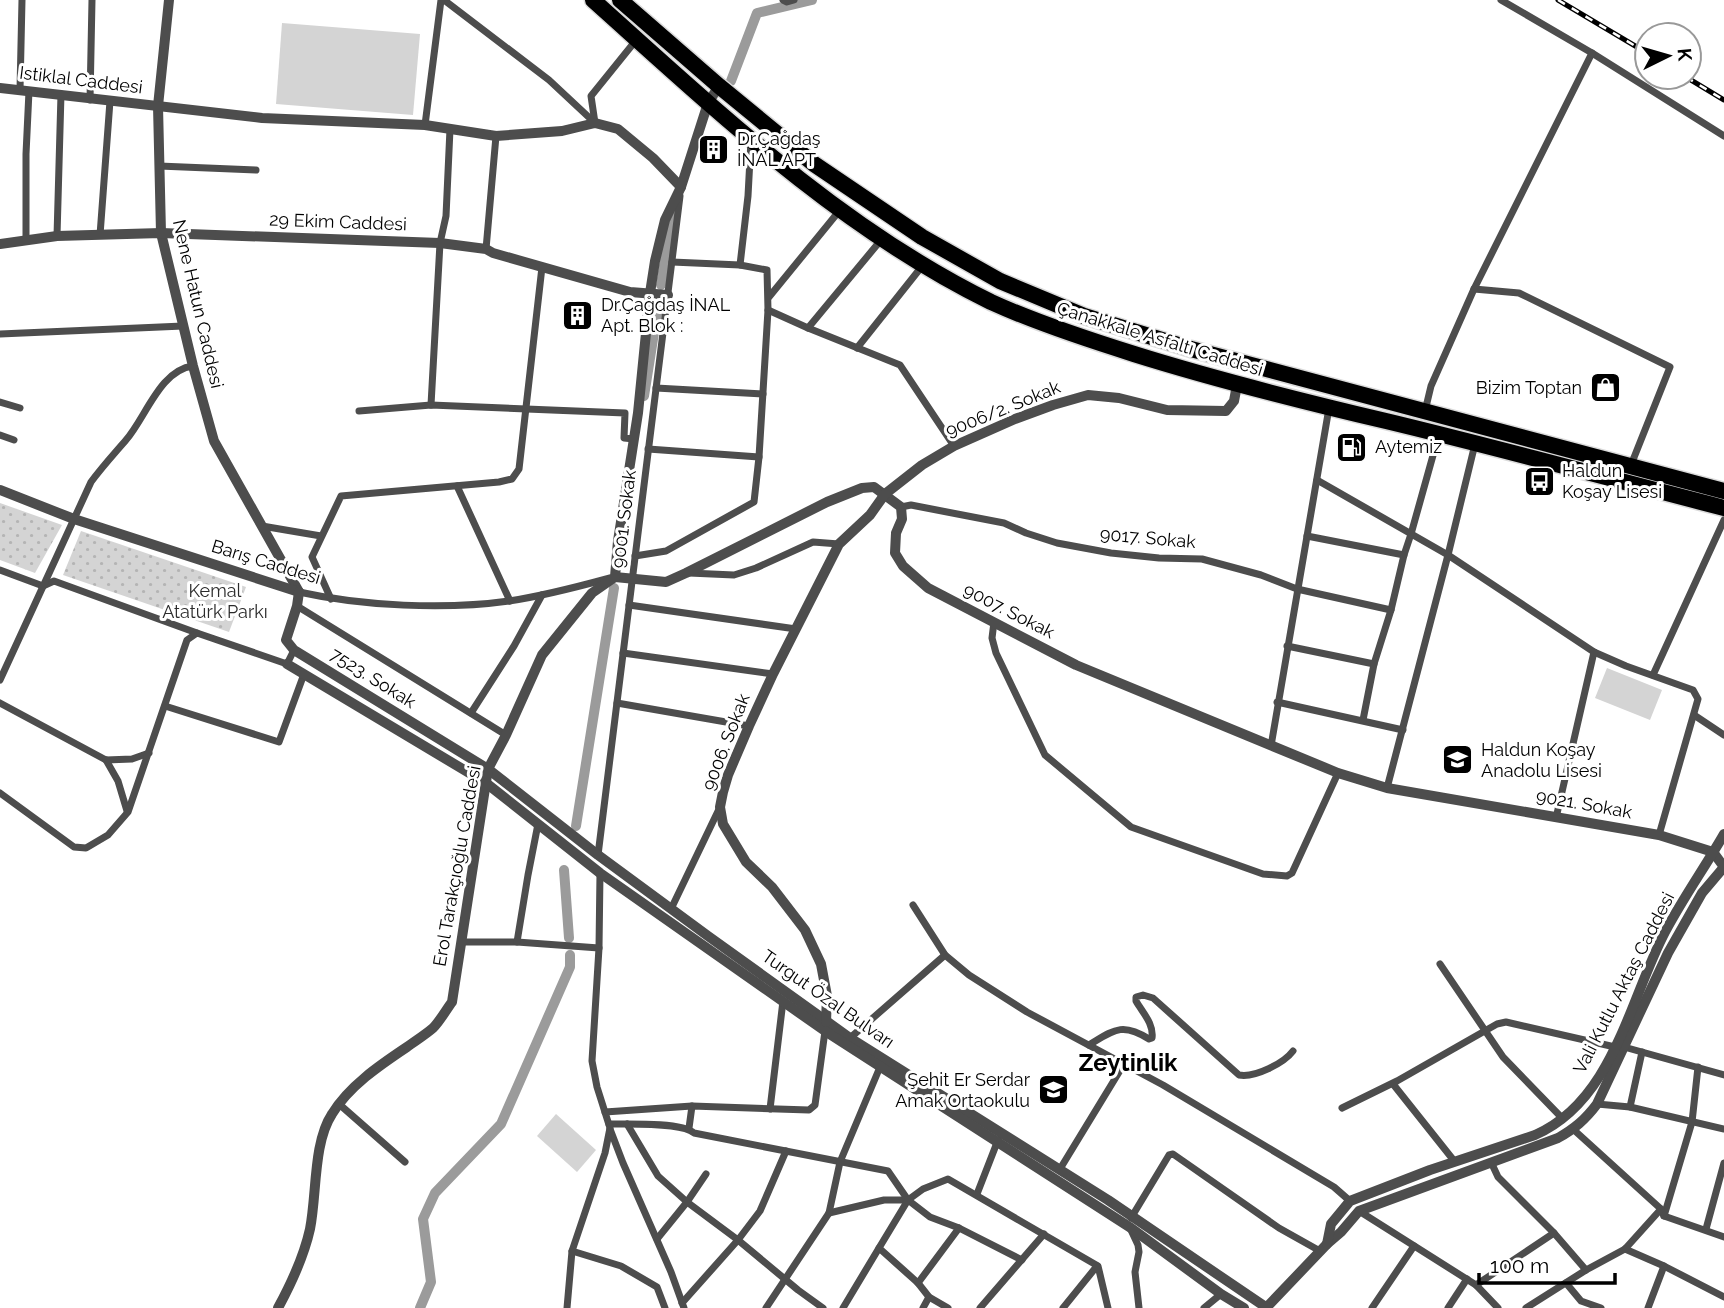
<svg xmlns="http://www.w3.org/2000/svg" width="1724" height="1308" viewBox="0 0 1724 1308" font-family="Raleway,sans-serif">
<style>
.park{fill:url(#park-dots)}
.pitch{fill:#d4d4d4}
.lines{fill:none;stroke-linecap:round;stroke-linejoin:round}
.canal{stroke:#9b9b9b;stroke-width:10}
.trunk-casing{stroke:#dbdbdb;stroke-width:19}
.minor{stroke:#4d4d4d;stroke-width:7}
.tertiary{stroke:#4d4d4d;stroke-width:10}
.trunk{stroke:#000;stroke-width:16}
.rail-casing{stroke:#000;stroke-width:5}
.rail{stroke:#fff;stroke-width:2.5;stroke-dasharray:8;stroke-linecap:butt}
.labels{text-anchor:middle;stroke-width:6;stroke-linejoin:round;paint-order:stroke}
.street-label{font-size:18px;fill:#000;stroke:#fff}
.poi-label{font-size:18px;fill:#000;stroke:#fff;text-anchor:start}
.park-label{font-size:18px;fill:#2b2b2b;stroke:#fff}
.district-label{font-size:24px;font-weight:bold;fill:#000;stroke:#fff}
</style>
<defs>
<pattern id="park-dots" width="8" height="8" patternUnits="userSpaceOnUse" patternTransform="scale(1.75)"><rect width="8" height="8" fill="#d4d4d4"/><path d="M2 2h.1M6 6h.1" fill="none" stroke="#b4b4b4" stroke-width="1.8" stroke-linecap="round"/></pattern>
</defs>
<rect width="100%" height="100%" fill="#fff"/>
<g class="park">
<path d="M0,503L62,525L35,573L0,560Z"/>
<path d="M81,531L246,587L229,632L63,575Z"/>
</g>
<g class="pitch">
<path d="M282,23L420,34L413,115L276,104Z"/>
<path d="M1607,668L1662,690L1650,720L1595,698Z"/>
<path d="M556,1114L596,1150L577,1172L537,1136Z"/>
</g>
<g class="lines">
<g class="canal">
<path d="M731,81L757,13L812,0"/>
<path d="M661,285L672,214"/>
<path d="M644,396L659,301"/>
<path d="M576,826L614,588"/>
<path d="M564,870L569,938"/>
<path d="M420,1308L431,1282L423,1219L435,1193L501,1124L570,967V955"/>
</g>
<defs>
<g id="trunk">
<path d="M593,0C717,111 840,228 991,302C1037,323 1086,339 1134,354C1217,380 1301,401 1386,421C1499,448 1611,479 1724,508"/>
<path d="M620,0L719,86L814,164L922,237L1000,281L1084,316L1191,349L1724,491"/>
</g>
</defs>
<use href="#trunk" class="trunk-casing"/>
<g class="minor">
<path d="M444,0L549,80L595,123"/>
<path d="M783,0L787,2L794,0"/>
<path d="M1501,0L1592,53L1724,136"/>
<path d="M20,90L22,0"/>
<path d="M90,100L92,0"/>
<path d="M595,123L591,96L637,39"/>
<path d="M425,125L441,0"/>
<path d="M159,166L256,170"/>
<path d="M100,235L110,101"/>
<path d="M57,236L61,94"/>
<path d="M26,239V154L29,91"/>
<path d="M486,249L496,136"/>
<path d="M740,265L748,196L751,140"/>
<path d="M1474,289L1519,293L1670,367L1631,465"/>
<path d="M769,297L840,210"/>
<path d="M768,310L808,328L900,365L954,446"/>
<path d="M808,328L881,240"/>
<path d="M0,334L183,326"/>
<path d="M857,348L923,265"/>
<path d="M656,388L763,394"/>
<path d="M0,402L20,408"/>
<path d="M431,405L440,243L446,216L450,129"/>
<path d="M359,411L431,405L625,413L624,438L634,439"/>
<path d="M1425,411L1431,386L1474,289L1592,53"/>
<path d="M0,435L14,440"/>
<path d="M648,449L759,457"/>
<path d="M1317,480L1448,555L1594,652L1626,666L1693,690L1698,699L1659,835"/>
<path d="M457,486L510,601"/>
<path d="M901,507L911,505L1004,523L1026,533L1057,543L1111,553L1159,558L1202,559L1261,575L1297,589L1391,610"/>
<path d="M262,526L321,536"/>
<path d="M1307,536L1404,555"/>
<path d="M635,556L666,551L754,502L759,457L768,310L767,270L740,265L672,262"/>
<path d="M0,570L43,586L54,581L197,633"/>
<path d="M689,573L734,575L756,568L813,542L839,544"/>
<path d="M299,592C362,606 445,610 509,601C543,596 577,587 610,578"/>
<path d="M331,599L312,557L341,496L499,482L512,479L519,469L542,267"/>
<path d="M629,605L796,629"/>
<path d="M297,606L506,735"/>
<path d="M994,622L992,638L996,653L1045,755L1131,827L1263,874L1287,876L1292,873L1338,773"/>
<path d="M1287,646L1374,664"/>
<path d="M623,653L773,674"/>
<path d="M1653,675L1724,520"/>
<path d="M0,680L91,482C102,467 114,454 126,440C146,417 160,370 193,366"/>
<path d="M1277,702L1403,730"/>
<path d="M0,703L106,760L132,759L149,753"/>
<path d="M617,703L749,726"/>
<path d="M165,706L279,742L304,674"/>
<path d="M471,713L514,646L542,595"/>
<path d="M1694,715L1724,735"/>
<path d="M1363,720L1374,664L1391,610L1404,555L1411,534L1439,434"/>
<path d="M1271,746L1329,408"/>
<path d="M106,760L118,781L127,811"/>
<path d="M1387,788L1448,555L1475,444"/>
<path d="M0,793L74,847L86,848L108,835L128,812L187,640L197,633L287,664L294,650"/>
<path d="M1556,818L1594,652"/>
<path d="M598,855L680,196"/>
<path d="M913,905L945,955L969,975L1027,1012L1163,1085L1334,1187L1350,1201"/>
<path d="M671,909L720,807"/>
<path d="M461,942H517L599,948"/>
<path d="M517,942L528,875L538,824"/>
<path d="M1440,964L1503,1057L1563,1119"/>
<path d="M850,1038L945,955"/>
<path d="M1089,1045C1114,1030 1122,1022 1149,1039L1152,1038C1154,1024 1143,1013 1136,1001V997L1143,995L1153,998L1239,1075C1255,1078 1284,1063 1293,1051"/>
<path d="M1624,1047L1724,1075"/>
<path d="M1393,1084L1455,1162"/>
<path d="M339,1104L405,1162"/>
<path d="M1597,1104L1630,1107L1724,1129"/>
<path d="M1630,1107L1642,1052"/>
<path d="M1342,1108L1397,1081L1497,1024L1506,1022L1615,1047"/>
<path d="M770,1109L783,1001"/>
<path d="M605,1112L692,1106L809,1110L815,1105L825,1031"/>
<path d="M609,1124C628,1124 682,1122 694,1133L888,1171L908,1200"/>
<path d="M627,1124L658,1176L687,1202L738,1240L798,1290L823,1308"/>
<path d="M689,1128L692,1106"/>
<path d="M610,1129L623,1163L671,1272L684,1308"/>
<path d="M1574,1130L1661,1209L1664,1216L1724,1237"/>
<path d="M1491,1162L1498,1177L1554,1233L1586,1270"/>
<path d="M1060,1169L1124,1064"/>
<path d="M977,1194L998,1140"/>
<path d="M1359,1211L1476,1285L1498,1308"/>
<path d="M829,1213L884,1200H908L930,1217L959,1228L1022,1260"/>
<path d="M1664,1216L1692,1122L1698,1067"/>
<path d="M1131,1218L1169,1155L1173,1154L1279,1228L1320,1251"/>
<path d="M1706,1229L1724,1163"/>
<path d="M1131,1230L1138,1245L1139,1252L1135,1272L1139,1308"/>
<path d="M657,1239L687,1202L706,1174"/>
<path d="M1625,1249L1664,1266L1724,1297"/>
<path d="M572,1251L621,1266L657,1287L665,1308"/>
<path d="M918,1283L959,1228"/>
<path d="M1566,1283L1581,1301L1601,1308"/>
<path d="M1476,1285L1554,1233"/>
<path d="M682,1303L738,1240L760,1211L786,1151"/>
<path d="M567,1308L572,1251L605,1153L610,1128L597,1087L592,1061L599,948L600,873"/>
<path d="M766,1308L829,1213L840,1162L880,1067"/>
<path d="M843,1308L879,1248"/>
<path d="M923,1308L929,1297"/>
<path d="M948,1308L929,1297L918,1283L879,1248L908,1200L923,1189L948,1179L1098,1266L1108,1308"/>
<path d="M980,1308L1044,1234"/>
<path d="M1063,1308L1097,1266"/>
<path d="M1204,1308L1221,1294"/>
<path d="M1372,1308L1414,1246"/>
<path d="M1448,1308L1467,1279"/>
<path d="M1526,1308L1586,1270L1625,1249L1661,1209"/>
<path d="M1648,1308L1664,1266"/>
</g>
<g class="tertiary">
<path d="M169,0L158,106L161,233L193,366L214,441L299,592"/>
<path d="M0,88L262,118L425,125L496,136L562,131L595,123L618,129L653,158L681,187"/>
<path d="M0,244L57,236L161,233L440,243L486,249L493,253L630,292L668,295"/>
<path d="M0,490L74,519L299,592"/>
<path d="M615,577L666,582L686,573L827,502L862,488L874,487L901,507L902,519L896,533L895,553L903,566L928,588L1076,665L1338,773L1387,788L1659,835L1713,852L1724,867L1702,893L1668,953L1597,1104C1585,1120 1574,1129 1558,1138L1359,1211L1341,1232L1327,1244L1266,1308"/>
<path d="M299,592L297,606L286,640L294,650L488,769L598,855L708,936L850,1038L1108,1200L1267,1308"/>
<path d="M287,664L486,783L600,873L825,1031L1131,1228L1221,1294L1244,1308"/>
<path d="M826,1022L827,996L821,964L805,930L772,887L746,862L723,824L720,807L723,792L728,775L749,726L773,674L839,544L870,515L885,494L922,465L954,446L1015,419L1053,405L1088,395L1119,398L1167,410L1226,411L1234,401L1237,385"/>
<path d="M1327,1244L1331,1224L1350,1201L1430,1170L1535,1135C1613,1101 1629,1001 1665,932C1683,898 1705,867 1724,834"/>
<path d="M278,1308C291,1284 304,1256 310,1229C317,1194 313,1143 332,1114C349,1086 380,1065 407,1047C415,1041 425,1035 433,1028C440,1021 446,1010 452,1002L488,769L506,735L542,655L592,593L615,577L618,541L638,413L650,293L655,261L665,220L681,187L708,103L719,86"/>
</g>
<use href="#trunk" class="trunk"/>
<defs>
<g id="rail">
<path d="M1558,0L1647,53"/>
<path d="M1686,77L1724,100"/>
</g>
</defs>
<use href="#rail" class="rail-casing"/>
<use href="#rail" class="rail"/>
</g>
<defs>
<symbol id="building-square" viewBox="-11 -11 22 22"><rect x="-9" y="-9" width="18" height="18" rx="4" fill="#000" stroke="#fff"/><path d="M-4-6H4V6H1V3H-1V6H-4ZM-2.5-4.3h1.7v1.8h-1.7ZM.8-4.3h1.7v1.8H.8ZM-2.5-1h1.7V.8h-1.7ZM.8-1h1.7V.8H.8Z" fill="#fff"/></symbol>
<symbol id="shop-square" viewBox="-11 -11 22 22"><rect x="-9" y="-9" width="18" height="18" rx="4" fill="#000" stroke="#fff"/><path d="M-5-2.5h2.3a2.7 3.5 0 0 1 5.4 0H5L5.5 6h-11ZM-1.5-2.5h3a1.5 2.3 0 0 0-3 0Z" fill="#fff"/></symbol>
<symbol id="fuel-square" viewBox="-11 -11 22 22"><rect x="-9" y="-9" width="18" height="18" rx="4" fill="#000" stroke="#fff"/><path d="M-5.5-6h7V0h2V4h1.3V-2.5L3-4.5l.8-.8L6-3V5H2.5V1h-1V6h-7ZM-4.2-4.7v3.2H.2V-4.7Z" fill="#fff"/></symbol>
<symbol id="bus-square" viewBox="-11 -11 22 22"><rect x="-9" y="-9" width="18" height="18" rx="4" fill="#000" stroke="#fff"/><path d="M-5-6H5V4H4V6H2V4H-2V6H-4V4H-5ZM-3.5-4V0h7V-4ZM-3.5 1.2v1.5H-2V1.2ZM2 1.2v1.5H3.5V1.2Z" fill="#fff"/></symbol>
<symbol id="school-square" viewBox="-11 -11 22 22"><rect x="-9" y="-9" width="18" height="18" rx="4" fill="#000" stroke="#fff"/><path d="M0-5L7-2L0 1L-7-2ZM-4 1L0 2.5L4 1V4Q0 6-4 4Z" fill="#fff"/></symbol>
</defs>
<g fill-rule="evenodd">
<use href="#building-square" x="696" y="132" width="35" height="35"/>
<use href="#building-square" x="560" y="298" width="35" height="35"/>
<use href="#shop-square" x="1588" y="370" width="35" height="35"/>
<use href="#fuel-square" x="1334" y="430" width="35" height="35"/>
<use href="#bus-square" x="1522" y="464" width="35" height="35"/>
<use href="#school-square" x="1440" y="742" width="35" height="35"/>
<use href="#school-square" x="1036" y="1072" width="35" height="35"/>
</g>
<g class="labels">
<g class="street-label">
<text transform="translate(81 80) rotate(7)" y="6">Istiklal Caddesi</text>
<text transform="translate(338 222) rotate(2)" y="6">29 Ekim Caddesi</text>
<text transform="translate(198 304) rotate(77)" y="6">Nene Hatun Caddesi</text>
<text transform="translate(1160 339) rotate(17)" y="6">Çanakkale Asfaltı Caddesi</text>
<text transform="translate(1003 409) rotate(-22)" y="6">9006/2. Sokak</text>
<text transform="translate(624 519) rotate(-83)" y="6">9001. Sokak</text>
<text transform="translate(1148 538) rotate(5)" y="6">9017. Sokak</text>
<text transform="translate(266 562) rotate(17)" y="6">Barış Caddesi</text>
<text transform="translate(1009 611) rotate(27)" y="6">9007. Sokak</text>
<text transform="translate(373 678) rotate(32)" y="6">7523. Sokak</text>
<text transform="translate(726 742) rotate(-69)" y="6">9006. Sokak</text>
<text transform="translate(1584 804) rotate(10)" y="6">9021. Sokak</text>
<text transform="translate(457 866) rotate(-80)" y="6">Erol Tarakçıoğlu Caddesi</text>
<text transform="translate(1624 983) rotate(-63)" y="6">Vali Kutlu Aktaş Caddesi</text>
<text transform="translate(828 999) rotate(35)" y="6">Turgut Özal Bulvarı</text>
</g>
<g class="poi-label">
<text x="737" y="145">Dr.Çağdaş<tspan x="737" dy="21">İNAL APT</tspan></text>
<text x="601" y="311">Dr.Çağdaş İNAL<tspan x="601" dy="21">Apt. Blok :</tspan></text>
<text x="1582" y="394" text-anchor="end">Bizim Toptan</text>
<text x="1375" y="453">Aytemiz</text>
<text x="1562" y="477">Haldun<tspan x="1562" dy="21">Koşay Lisesi</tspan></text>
<text x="1481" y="756">Haldun Koşay<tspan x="1481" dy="21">Anadolu Lisesi</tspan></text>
<text x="1030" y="1086" text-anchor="end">Şehit Er Serdar<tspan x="1030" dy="21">Amak Ortaokulu</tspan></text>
</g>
<g class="park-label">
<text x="215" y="597">Kemal<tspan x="215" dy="21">Atatürk Parkı</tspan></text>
</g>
<g class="district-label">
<text x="1128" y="1071">Zeytinlik</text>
</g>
</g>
<g transform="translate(1668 56) rotate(85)"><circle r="33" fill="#ffffff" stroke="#999999" stroke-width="2"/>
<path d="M0-5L12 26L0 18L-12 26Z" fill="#000000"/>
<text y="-10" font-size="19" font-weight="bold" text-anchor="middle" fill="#000000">K</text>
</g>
<path d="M1479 1273v10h136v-10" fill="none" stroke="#000000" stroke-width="3.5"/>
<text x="1490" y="1273" font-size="21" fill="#000000" stroke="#ffffff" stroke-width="5" paint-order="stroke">100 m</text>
</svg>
